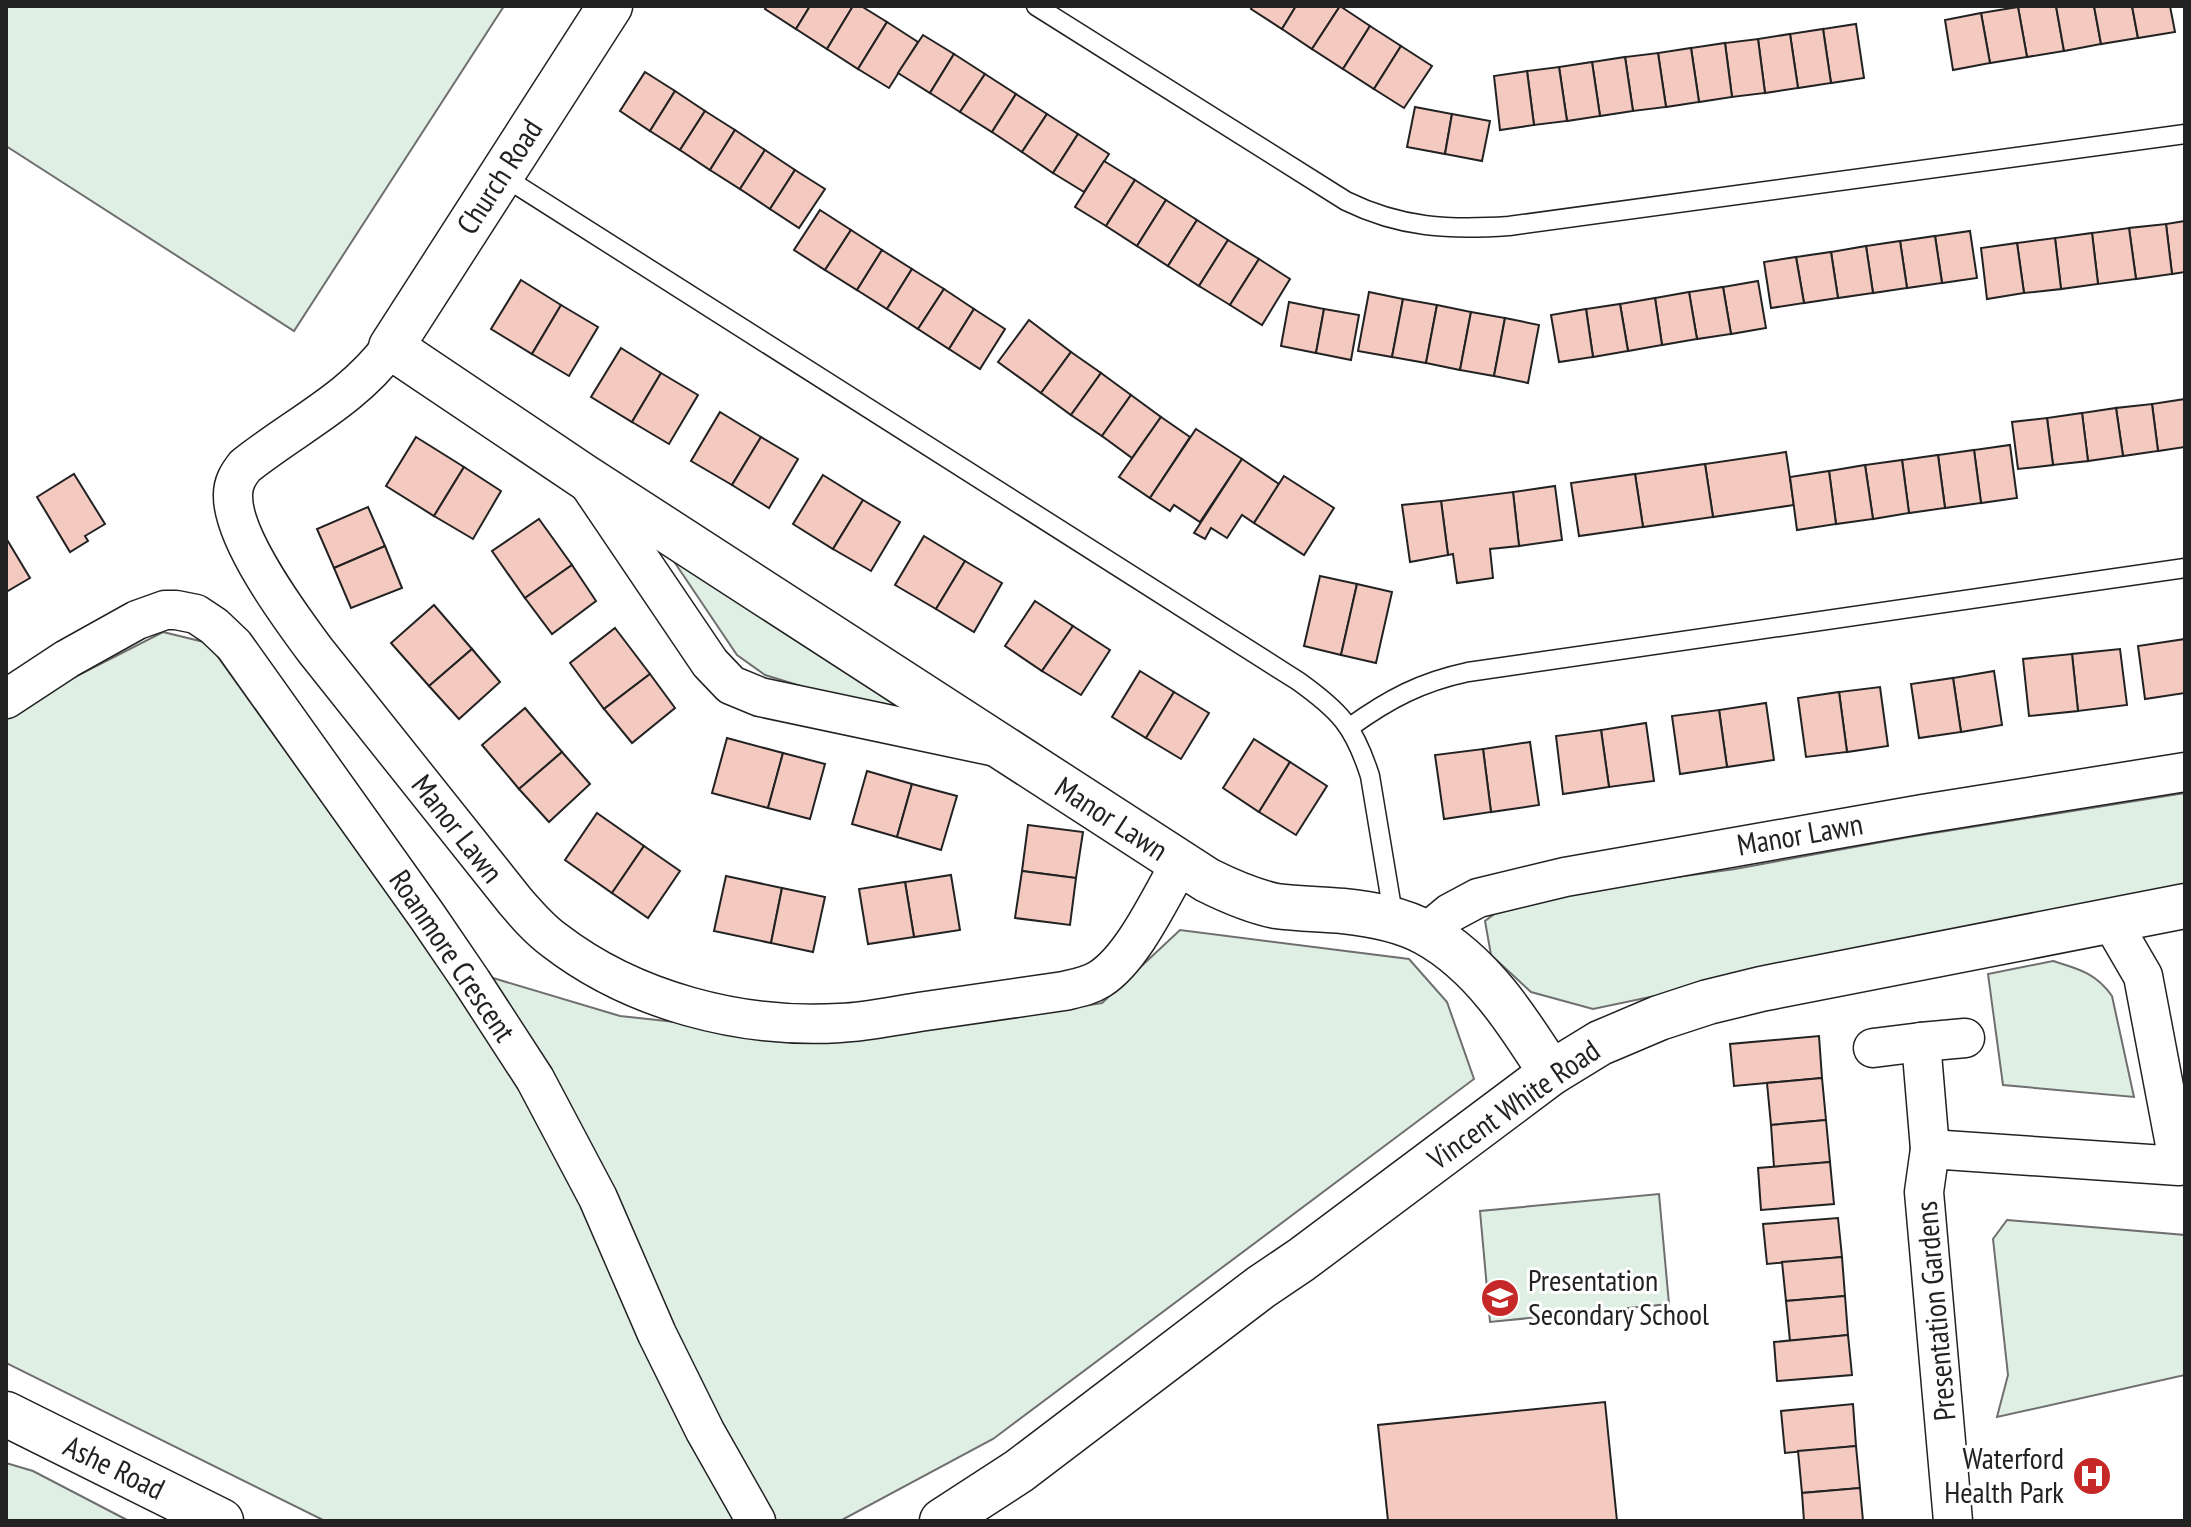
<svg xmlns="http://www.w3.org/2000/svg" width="2191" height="1527" viewBox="0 0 2191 1527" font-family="'PT Sans Narrow',sans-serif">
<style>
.green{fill:#e0efe3;stroke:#6f6f6f;stroke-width:2}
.building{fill:#f3c9c0;stroke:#222;stroke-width:2}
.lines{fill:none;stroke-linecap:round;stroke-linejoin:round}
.service-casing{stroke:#222;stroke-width:21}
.minor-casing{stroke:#222;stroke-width:41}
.tertiary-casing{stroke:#222;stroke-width:47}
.secondary-casing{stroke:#222;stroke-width:47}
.service{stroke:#fff;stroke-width:18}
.minor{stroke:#fff;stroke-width:38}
.tertiary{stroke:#fff;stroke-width:44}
.secondary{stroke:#fff;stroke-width:44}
.labels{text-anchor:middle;stroke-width:6;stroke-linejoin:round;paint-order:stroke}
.street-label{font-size:30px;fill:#222;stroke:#fff}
.poi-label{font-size:30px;fill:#222;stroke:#fff;text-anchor:start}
</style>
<rect width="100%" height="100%" fill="#fff"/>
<g class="green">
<path d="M6,6H504L294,331L6,146Z"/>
<path d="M673,560L894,704L876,709L765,675L737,655Z"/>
<path d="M163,632L208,643L436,961L620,1016L854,1041L1102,1003L1180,930L1409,959L1447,1002L1474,1079L993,1439L840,1521H325L6,1363V712Z"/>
<path d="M2185,793V885L1593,1009L1531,992L1491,955L1485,921L1509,903L1555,894L1735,869L1909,837Z"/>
<path d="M2053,961C2079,969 2096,973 2112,996L2134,1097L2003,1085L1988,974Z"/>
<path d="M1659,1194L1669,1304L1490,1322L1480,1211Z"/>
<path d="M2007,1220L2185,1235V1375L1997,1417L2008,1375L1993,1239Z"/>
<path d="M6,1463L33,1471L129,1521H6Z"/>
</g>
<g class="building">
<path d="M767,6H810L796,29L765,9Z"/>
<path d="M810,6H853L827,49L796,29Z"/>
<path d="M853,6H861L887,22L858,69L827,49Z"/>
<path d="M1253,6H1296L1282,29L1251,9Z"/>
<path d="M1296,6H1340L1312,49L1282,29Z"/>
<path d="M1340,6L1370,26L1343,69L1312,49Z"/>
<path d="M2056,6L2064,51L2027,57L2018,7Z"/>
<path d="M2056,6H2094L2101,44L2064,51Z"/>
<path d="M2094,6H2132L2138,38L2101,44Z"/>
<path d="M2132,6H2170L2175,32L2138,38Z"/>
<path d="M2018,7L2027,57L1990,63L1981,13Z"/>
<path d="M1981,13L1990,63L1953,70L1945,20Z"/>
<path d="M887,22L918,42L889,88L858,69Z"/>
<path d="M1856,24L1864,78L1831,83L1823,29Z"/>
<path d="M1370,26L1401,46L1374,89L1343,69Z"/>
<path d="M1823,29L1831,83L1798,88L1790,34Z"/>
<path d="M1790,34L1798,88L1765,93L1758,39Z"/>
<path d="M923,35L954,54L930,93L898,73Z"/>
<path d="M1758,39L1765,93L1732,97L1725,43Z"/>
<path d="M1725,43L1732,97L1699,102L1691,48Z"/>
<path d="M1401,46L1432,66L1404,108L1374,89Z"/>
<path d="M1691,48L1699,102L1666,107L1658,53Z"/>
<path d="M1658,53L1666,107L1633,111L1625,57Z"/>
<path d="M954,54L985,74L960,112L930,93Z"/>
<path d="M1625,57L1633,111L1600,116L1592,62Z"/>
<path d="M1592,62L1600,116L1567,121L1559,67Z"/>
<path d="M1559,67L1567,121L1534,125L1527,71Z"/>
<path d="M1527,71L1534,125L1500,130L1494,76Z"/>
<path d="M645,72L675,91L650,131L620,111Z"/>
<path d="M985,74L1016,94L992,132L960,112Z"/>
<path d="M675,91L705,111L680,150L650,131Z"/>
<path d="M1016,94L1047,114L1022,152L992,132Z"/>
<path d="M1415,107L1452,114L1445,154L1407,147Z"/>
<path d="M705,111L735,130L710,170L680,150Z"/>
<path d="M1047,114L1078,134L1053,173L1022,152Z"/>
<path d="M1452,114L1490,121L1482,161L1445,154Z"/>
<path d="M735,130L765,150L740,189L710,170Z"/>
<path d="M1078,134L1109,154L1084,192L1053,173Z"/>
<path d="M765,150L795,170L770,209L740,189Z"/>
<path d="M1104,161L1135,180L1106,226L1075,207Z"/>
<path d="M795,170L825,189L799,228L770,209Z"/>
<path d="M1135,180L1166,200L1137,246L1106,226Z"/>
<path d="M1166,200L1197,220L1168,266L1137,246Z"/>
<path d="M820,210L851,230L825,270L794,250Z"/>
<path d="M1197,220L1228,240L1199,286L1168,266Z"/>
<path d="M2185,221V272L2172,274L2166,224Z"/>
<path d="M2166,224L2172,274L2136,279L2129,228Z"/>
<path d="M2129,228L2136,279L2098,284L2092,233Z"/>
<path d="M851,230L882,250L857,290L825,270Z"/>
<path d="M1970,231L1977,278L1942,283L1935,236Z"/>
<path d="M2092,233L2098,284L2061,289L2055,238Z"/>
<path d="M1935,236L1942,283L1907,288L1900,241Z"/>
<path d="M2055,238L2061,289L2024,293L2017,243Z"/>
<path d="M1228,240L1259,259L1230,305L1199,286Z"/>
<path d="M1900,241L1907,288L1873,293L1866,246Z"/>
<path d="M2017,243L2024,293L1987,299L1981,248Z"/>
<path d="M1866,246L1873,293L1838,298L1831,252Z"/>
<path d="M882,250L912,269L887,309L857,290Z"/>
<path d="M1831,252L1838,298L1804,303L1796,257Z"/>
<path d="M1796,257L1804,303L1771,308L1764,262Z"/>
<path d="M1259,259L1290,279L1262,325L1230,305Z"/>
<path d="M912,269L944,289L918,329L887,309Z"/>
<path d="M521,280L561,305L532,354L491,329Z"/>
<path d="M1758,281L1766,328L1731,334L1723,287Z"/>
<path d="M1723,287L1731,334L1697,339L1689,292Z"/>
<path d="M944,289L974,309L949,349L918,329Z"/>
<path d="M1369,292L1403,299L1392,357L1358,351Z"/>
<path d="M1689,292L1697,339L1662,345L1655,298Z"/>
<path d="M1655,298L1662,345L1628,351L1620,304Z"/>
<path d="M1403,299L1437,305L1426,363L1392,357Z"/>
<path d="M1289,302L1324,309L1316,353L1281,346Z"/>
<path d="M1620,304L1628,351L1593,357L1586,309Z"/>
<path d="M561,305L598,327L569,376L532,354Z"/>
<path d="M1437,305L1471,312L1460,370L1426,363Z"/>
<path d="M974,309L1005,329L980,369L949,349Z"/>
<path d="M1324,309L1359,315L1351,360L1316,353Z"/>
<path d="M1586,309L1593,357L1559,362L1551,315Z"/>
<path d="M1471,312L1505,318L1494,376L1460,370Z"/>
<path d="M1505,318L1539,325L1528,383L1494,376Z"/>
<path d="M1029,320L1071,352L1041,393L998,362Z"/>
<path d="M621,348L661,373L632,422L591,397Z"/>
<path d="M1071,352L1101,373L1071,415L1041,393Z"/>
<path d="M661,373L698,395L669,444L632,422Z"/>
<path d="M1101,373L1131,395L1102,436L1071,415Z"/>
<path d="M1131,395L1161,417L1132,458L1102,436Z"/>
<path d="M2185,399V447L2158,451L2152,404Z"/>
<path d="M2152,404L2158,451L2123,456L2116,408Z"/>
<path d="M2116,408L2123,456L2088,461L2082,413Z"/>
<path d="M720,412L761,437L732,485L691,461Z"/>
<path d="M2082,413L2088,461L2053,465L2047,418Z"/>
<path d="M1161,417L1190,437L1150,498L1119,477Z"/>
<path d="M2047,418L2053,465L2018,469L2012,422Z"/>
<path d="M1196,429L1242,459L1200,522L1174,505L1170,511L1150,498Z"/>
<path d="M416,437L464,467L434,516L386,486Z"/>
<path d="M761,437L798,459L769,508L732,485Z"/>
<path d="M2010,445L2017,498L1981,503L1974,450Z"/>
<path d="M1974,450L1981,503L1945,508L1938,455Z"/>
<path d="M1786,452L1794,505L1713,517L1705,464Z"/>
<path d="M1938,455L1945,508L1909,513L1902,460Z"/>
<path d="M1242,459L1279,484L1254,523L1242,515L1227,538L1211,528L1205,539L1194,533Z"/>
<path d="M1902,460L1909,513L1873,519L1865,465Z"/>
<path d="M1705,464L1713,517L1643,527L1635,474Z"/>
<path d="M1865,465L1873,519L1836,524L1829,471Z"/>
<path d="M464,467L501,491L473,539L434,516Z"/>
<path d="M1829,471L1836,524L1797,530L1790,477Z"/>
<path d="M74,474L105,524L85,536L88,541L70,552L37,497Z"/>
<path d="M1635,474L1643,527L1579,536L1571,483Z"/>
<path d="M823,475L863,500L833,549L793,524Z"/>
<path d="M1284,476L1334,508L1304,555L1254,523Z"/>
<path d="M1555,486L1562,540L1519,546L1513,492Z"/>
<path d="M1513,492L1519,546L1490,549L1493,578L1457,583L1453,554L1448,555L1441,501Z"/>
<path d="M863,500L900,522L871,571L833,549Z"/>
<path d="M1441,501L1448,555L1410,562L1402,505Z"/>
<path d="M368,507L385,546L334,568L317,529Z"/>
<path d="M539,519L572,565L525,598L492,551Z"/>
<path d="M924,536L965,561L936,609L895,585Z"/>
<path d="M6,538L30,578L6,592Z"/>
<path d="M385,546L402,588L351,608L334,568Z"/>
<path d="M965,561L1002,583L974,632L936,609Z"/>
<path d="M572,565L596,601L552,634L525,598Z"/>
<path d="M1320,576L1357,584L1341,655L1304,646Z"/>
<path d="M1357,584L1392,592L1376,663L1341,655Z"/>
<path d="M1035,601L1073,626L1042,671L1005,646Z"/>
<path d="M434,605L472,649L429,686L391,643Z"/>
<path d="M1073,626L1110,650L1081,695L1042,671Z"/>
<path d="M615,628L650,674L604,709L570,663Z"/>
<path d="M2185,639V693L2145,699L2138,646Z"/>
<path d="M472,649L500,682L459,719L429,686Z"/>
<path d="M2120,649L2127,705L2078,711L2072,654Z"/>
<path d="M2072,654L2078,711L2029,716L2023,659Z"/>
<path d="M1140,671L1174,692L1146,738L1112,717Z"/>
<path d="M1994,671L2002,725L1961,732L1953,678Z"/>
<path d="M650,674L675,708L632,743L604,709Z"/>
<path d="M1953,678L1961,732L1919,738L1911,684Z"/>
<path d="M1880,687L1888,746L1847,752L1839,692Z"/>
<path d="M1174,692L1209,713L1181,759L1146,738Z"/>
<path d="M1839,692L1847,752L1806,757L1798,698Z"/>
<path d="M1766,703L1774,760L1727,767L1719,710Z"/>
<path d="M525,708L562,752L519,789L482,745Z"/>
<path d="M1719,710L1727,767L1680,774L1672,716Z"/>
<path d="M1646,723L1654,781L1609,787L1601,730Z"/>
<path d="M1601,730L1609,787L1563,794L1556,736Z"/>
<path d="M727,738L783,753L768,808L712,793Z"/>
<path d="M1254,739L1290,762L1259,812L1223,788Z"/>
<path d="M1530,742L1539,805L1491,812L1483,749Z"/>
<path d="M1483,749L1491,812L1444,819L1435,755Z"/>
<path d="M562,752L590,784L549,822L519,789Z"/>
<path d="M783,753L825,764L810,819L768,808Z"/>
<path d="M1290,762L1327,786L1296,835L1259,812Z"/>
<path d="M867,771L912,784L897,837L852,824Z"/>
<path d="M912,784L957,796L941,850L897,837Z"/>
<path d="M597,813L644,846L612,893L565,860Z"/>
<path d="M1028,825L1083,832L1076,878L1022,871Z"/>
<path d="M644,846L680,871L648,918L612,893Z"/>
<path d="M1022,871L1076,878L1070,925L1015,918Z"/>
<path d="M951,875L960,930L914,937L905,882Z"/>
<path d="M726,876L782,888L771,943L714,931Z"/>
<path d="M905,882L914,937L868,944L859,889Z"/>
<path d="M782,888L825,897L813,952L771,943Z"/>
<path d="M1819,1036L1822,1078L1734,1086L1730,1044Z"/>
<path d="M1822,1078L1826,1120L1771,1125L1767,1083Z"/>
<path d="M1826,1120L1830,1162L1774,1167L1771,1125Z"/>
<path d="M1830,1162L1834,1204L1761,1210L1758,1168Z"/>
<path d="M1838,1218L1842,1257L1767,1264L1763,1224Z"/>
<path d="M1842,1257L1845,1296L1786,1301L1782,1262Z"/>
<path d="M1845,1296L1848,1335L1790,1341L1786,1301Z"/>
<path d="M1848,1335L1852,1375L1777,1381L1774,1342Z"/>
<path d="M1605,1402L1617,1521H1388L1378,1425Z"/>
<path d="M1853,1404L1856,1446L1785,1453L1781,1411Z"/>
<path d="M1856,1446L1860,1488L1802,1493L1798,1451Z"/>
<path d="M1860,1488L1863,1521H1804L1802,1493Z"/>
</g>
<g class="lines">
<defs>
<g id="service">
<path d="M1036,6L1346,201C1401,228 1449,230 1509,226L2185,134"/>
<path d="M501,175L1298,681C1340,711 1354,726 1370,776L1394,920"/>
<path d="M1350,727C1389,699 1421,682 1468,672L2185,568"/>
</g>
<g id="minor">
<path d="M391,347C352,400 295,426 245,466C238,475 233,483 233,495C232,538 289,615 315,650L515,901C527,915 539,929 554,940C633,1001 741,1029 840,1023C867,1022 893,1016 919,1012C967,1005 1015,998 1064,991C1077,988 1089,986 1100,979C1133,958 1160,898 1180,864"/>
<path d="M587,481L710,663L731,685L760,697L996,747"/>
<path d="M6,699L67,659L137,620L165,610H176L196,614L214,626L234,645L427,916L472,982L535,1079L598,1198L657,1334L705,1431L756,1521"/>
<path d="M1426,933L1450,913L1478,898L1565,877L1923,814L2185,772"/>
<path d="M1921,1042L1965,1038"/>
<path d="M1873,1048L1921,1042L1930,1149"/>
<path d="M1953,1521L1924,1192L1930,1149L2179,1166L2143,976L2111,921"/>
</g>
<g id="tertiary">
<path d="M610,6L391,347L583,476L1207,880C1229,891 1252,901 1276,906C1298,909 1321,909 1343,911C1371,914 1401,919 1426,933C1481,963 1518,1021 1551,1073"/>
<path d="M942,1521L1019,1471L1261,1287L1301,1260L1551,1073L1600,1043L1659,1018L1708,1002L1761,989L2185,906"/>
</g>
<path id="secondary" d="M6,1414L221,1521"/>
</defs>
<use href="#service" class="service-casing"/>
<use href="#minor" class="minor-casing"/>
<use href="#tertiary" class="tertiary-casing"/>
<use href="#secondary" class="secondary-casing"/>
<use href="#service" class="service"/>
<use href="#minor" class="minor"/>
<use href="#tertiary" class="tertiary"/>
<use href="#secondary" class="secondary"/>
</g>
<defs>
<symbol id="school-disc" viewBox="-11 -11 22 22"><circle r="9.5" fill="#c62828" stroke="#fff"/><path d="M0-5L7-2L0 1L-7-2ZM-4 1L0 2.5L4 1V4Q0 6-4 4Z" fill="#fff"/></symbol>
<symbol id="hospital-disc" viewBox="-11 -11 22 22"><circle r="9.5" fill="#c62828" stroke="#fff"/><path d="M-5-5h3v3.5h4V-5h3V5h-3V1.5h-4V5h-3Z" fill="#fff"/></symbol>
</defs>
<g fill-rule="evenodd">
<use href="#school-disc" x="1478" y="1276" width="44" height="44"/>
<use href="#hospital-disc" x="2070" y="1454" width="44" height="44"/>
</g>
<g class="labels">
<g class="street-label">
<text transform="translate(500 177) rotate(-57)" y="10">Church Road</text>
<text transform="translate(1111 819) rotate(33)" y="10">Manor Lawn</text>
<text transform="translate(457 829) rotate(52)" y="10">Manor Lawn</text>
<text transform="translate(1800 835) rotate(-10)" y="10">Manor Lawn</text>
<text transform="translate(452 956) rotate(56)" y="10">Roanmore Crescent</text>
<text transform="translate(1514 1105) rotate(-35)" y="10">Vincent White Road</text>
<text transform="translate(1936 1311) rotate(-95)" y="10">Presentation Gardens</text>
<text transform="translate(114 1468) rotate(26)" y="10">Ashe Road</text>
</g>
<g class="poi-label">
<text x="1528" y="1291">Presentation<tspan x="1528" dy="34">Secondary School</tspan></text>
<text x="2064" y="1469" text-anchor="end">Waterford<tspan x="2064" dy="34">Health Park</tspan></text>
</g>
</g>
<rect width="2191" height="1527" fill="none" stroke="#222222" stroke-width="16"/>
</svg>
